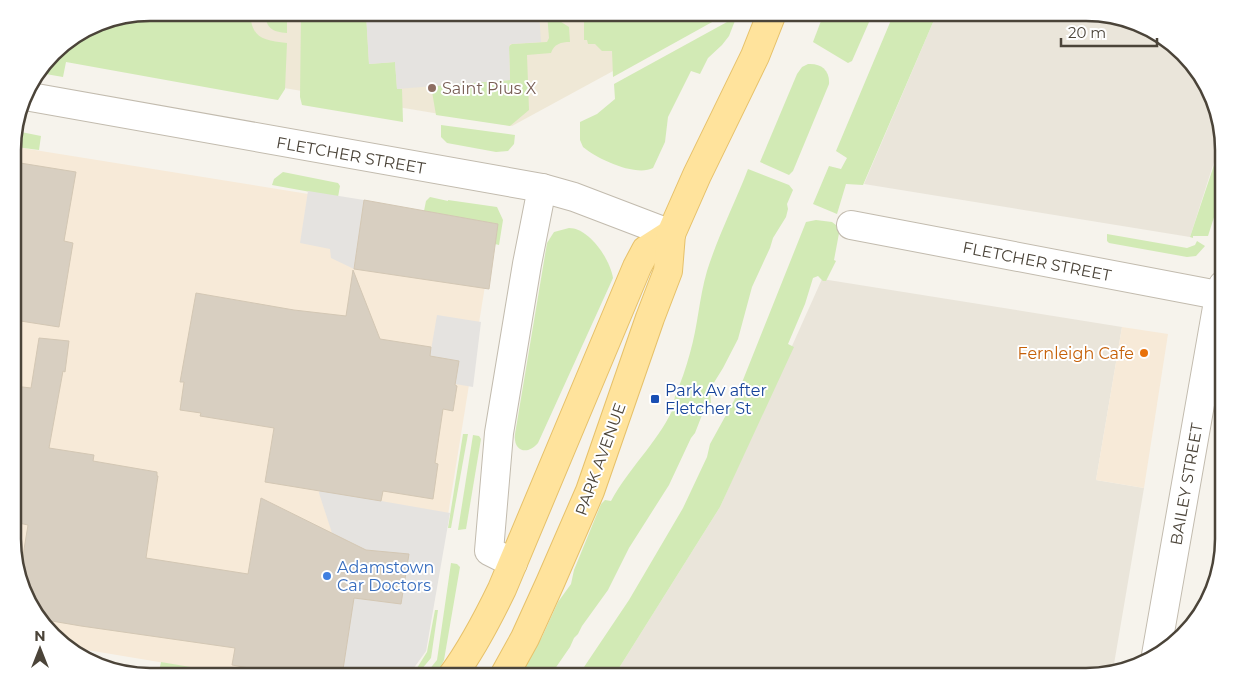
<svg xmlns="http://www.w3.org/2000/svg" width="1236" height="689" viewBox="0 0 1236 689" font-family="Montserrat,sans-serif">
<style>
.residential{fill:#eae5da}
.commercial{fill:#f7ead8}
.education{fill:#efe8d6}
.green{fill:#d2eab5}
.parking{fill:#e5e3e0}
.building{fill:#d8cfc1;stroke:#d3c7b4}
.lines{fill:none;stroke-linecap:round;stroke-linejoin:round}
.minor-casing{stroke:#c2bbae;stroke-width:30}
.major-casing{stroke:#e6c16a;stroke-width:30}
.minor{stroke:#fff;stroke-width:28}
.major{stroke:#ffe39c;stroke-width:28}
.education-dot{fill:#8d6e63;stroke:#fff;stroke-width:2}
.food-dot{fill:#e8710a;stroke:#fff;stroke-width:2}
.transit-dot{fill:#1a4fb4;stroke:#fff;stroke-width:2}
.shop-dot{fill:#3f7fe0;stroke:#fff;stroke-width:2}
.labels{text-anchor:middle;stroke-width:4;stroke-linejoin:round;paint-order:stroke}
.education-label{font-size:16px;fill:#785e54;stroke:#fff;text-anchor:start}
.street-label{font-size:16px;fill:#4b4439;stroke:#fff}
.food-label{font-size:16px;fill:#c56008;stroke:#fff;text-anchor:end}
.transit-label{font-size:16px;fill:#164399;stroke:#fff;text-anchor:start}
.shop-label{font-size:16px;fill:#366cbe;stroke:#fff;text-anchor:start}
.rim{fill:none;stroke:#4b4439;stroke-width:2.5}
</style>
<rect width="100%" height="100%" fill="#f6f3ec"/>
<g class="residential">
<path d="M937,13H1086L1154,31L1200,74L1222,137L1190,237L864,184Z"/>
<path d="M822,279L1122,327L1096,480L1144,488L1113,670L1094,676H614L720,507Z"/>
</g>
<g class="commercial">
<path d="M16,147L495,224L426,651L408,676H250L225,673L69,647L36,615L14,556V165Z"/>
<path d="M1122,327L1168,334L1144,488L1096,480Z"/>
</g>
<path class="education" d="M151,13H716V15L512,126L57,50L98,23Z"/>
<g class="green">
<path d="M151,13H250C252,39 263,40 287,43L285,89L278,100L266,98L66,62L63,77L40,73L59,47L98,23Z"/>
<path d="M265,13H287V33C272,32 266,28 265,13Z"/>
<path d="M301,13H366L369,64L395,62L397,89H402L403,122L302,105L300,97Z"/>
<path d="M547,13L569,27L570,42C561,42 554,44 551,53L527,55L529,110L510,126L436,115L431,86L443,85L450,92L451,96H458L453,95L451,89L446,85L510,80L509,46L512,44L547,42L549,38Z"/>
<path d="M584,13H724L714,21L613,77L612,51H602L595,44H588L587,40H584Z"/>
<path d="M731,13H738L729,36L722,45L708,58L700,74L691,71L668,117L665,142L653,168C636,177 597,159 583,147L580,140V122L597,114L615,99L614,84L727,22Z"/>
<path d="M824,13H873L852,61L848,63L813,42Z"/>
<path d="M894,13H937L863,185L846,184L837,214L813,204L829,166L841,169L847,158L836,151Z"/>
<path d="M808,64C821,63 830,70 829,84L793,171L789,175L760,162L797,74L802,67Z"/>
<path d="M441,125L515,135L514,144L508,151L496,152L447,143L441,137Z"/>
<path d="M21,132L41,136L39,150L16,147L14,165V133Z"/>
<path d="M1219,150L1223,152V189L1208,236H1193V238L1190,237Z"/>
<path d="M748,169L789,185L793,190L787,204L788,209L786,217L773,238L770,248L752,287L738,339L723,368L710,389L711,403L702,415L695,433L691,438L669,485L629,548L608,590L582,626L578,634L574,638L570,647L550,676H520L542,637L558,602L571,584L574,570L601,504L605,500L611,501C629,468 656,444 672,411C674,406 674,401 675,396C681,382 686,368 690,353C698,326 699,298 707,271C718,236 735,203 748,169Z"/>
<path d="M283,172L338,183L340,186L338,197L272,185L274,179Z"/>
<path d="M430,197L448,201V200L497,207L503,220L499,245L495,244L497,224L424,211L426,201Z"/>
<path d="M816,220L832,222L840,228L834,260L836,261L826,281H823L818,276L813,278L805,304L788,344L794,347L720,507L614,676H578L629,600L683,508L707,457L710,444L737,395L806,222Z"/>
<path d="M569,228C589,228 610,259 613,278L538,443C527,456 513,451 515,434L547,243L554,232Z"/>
<path d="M1107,234L1187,248L1195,245L1197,241L1205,246L1196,256L1187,257L1109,243L1107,241Z"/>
<path d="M463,434H468L451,528H448Z"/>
<path d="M473,435L479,436L481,439L466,529L458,530Z"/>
<path d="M451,563L457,564L460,567L444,660L439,670L434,676H424L437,660Z"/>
<path d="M435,610H438L431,658L416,676H412L427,652Z"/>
<path d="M161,662L220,672L219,676H158Z"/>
</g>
<g class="parking">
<path d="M366,13H539L541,42L510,44L509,48L510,80L397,89L395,62L369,64Z"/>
<path d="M308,191L364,200L354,269L331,258L330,249L300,243Z"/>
<path d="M437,315L481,322L473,387L455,384L458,361L430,356Z"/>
<path d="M320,489L341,494L450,513L426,651L408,676H342L354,598L401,604L409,554L366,550L332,533L319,493Z"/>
</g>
<g class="building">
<path d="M14,162L76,172L64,241L73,243L59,327L14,320Z"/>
<path d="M364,200L498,224L489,289L354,269Z"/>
<path d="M353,270L380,339L431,347L430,356L459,361L455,385L457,386L453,411L443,409L435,463L438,464L433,499L383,491L381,501L265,482L274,428L200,416L201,413L180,410L184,382H180L196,293L294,310L346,316Z"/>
<path d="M39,338L69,341L65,372L63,371L49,448L94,455L93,461L157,472V476H158L146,558L248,574L261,498L366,550L409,554L401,604L354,598L342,676H296L232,665L235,648L81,626L40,619L36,615L20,574L28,525L14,522V386L31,388Z"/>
</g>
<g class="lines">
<defs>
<g id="minor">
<path d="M25,96L542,188L574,197L671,234"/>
<path d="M851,225L1223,296"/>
<path d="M513,563L489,551L499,433L527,264L542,188"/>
<path d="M1156,655L1219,296L1223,285"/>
</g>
<g id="major">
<path d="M452,676C472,649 487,620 502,589L637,267L646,250L671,234"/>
<path d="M504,676L525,638L550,583L590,491L650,318L668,271L671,234L697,175L755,56L772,13"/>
</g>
</defs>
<use href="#minor" class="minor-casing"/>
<use href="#major" class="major-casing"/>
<use href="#minor" class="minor"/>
<use href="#major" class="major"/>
</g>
<circle class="education-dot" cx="432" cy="88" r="5"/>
<circle class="food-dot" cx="1144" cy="353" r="5"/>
<rect class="transit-dot" x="650" y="394" width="10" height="10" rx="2.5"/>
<circle class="shop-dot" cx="327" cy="576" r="5"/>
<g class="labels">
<g class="education-label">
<text x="442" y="94">Saint Pius X</text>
</g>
<g class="street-label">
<text transform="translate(351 155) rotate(10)" y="6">FLETCHER STREET</text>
<text transform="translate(1037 261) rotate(11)" y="6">FLETCHER STREET</text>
<text transform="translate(600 459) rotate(-70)" y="6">PARK AVENUE</text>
<text transform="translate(1186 484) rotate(-80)" y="6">BAILEY STREET</text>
</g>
<g class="food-label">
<text x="1134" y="359">Fernleigh Cafe</text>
</g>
<g class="transit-label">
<text x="665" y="396">Park Av after<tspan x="665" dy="18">Fletcher St</tspan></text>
</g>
<g class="shop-label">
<text x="337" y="573">Adamstown<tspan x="337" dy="18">Car Doctors</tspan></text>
</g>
</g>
<path d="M0 0H1236V689H0ZM150 21H1086A129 129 0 0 1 1215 150V539A129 129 0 0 1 1086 668H150A129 129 0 0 1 21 539V150A129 129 0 0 1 150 21Z" fill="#fff" fill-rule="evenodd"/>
<path class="rim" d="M150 21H1086A129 129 0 0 1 1215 150V539A129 129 0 0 1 1086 668H150A129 129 0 0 1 21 539V150A129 129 0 0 1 150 21Z"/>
<g transform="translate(40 649)" stroke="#ffffff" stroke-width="4" paint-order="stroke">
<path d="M0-4L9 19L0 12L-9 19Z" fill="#4b4439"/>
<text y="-8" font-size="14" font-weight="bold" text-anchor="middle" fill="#4b4439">N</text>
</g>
<path d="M1061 38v8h96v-8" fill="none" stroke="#4b4439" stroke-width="2.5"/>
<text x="1068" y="38" font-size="15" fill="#4b4439" stroke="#ffffff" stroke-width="4" paint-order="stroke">20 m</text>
</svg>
